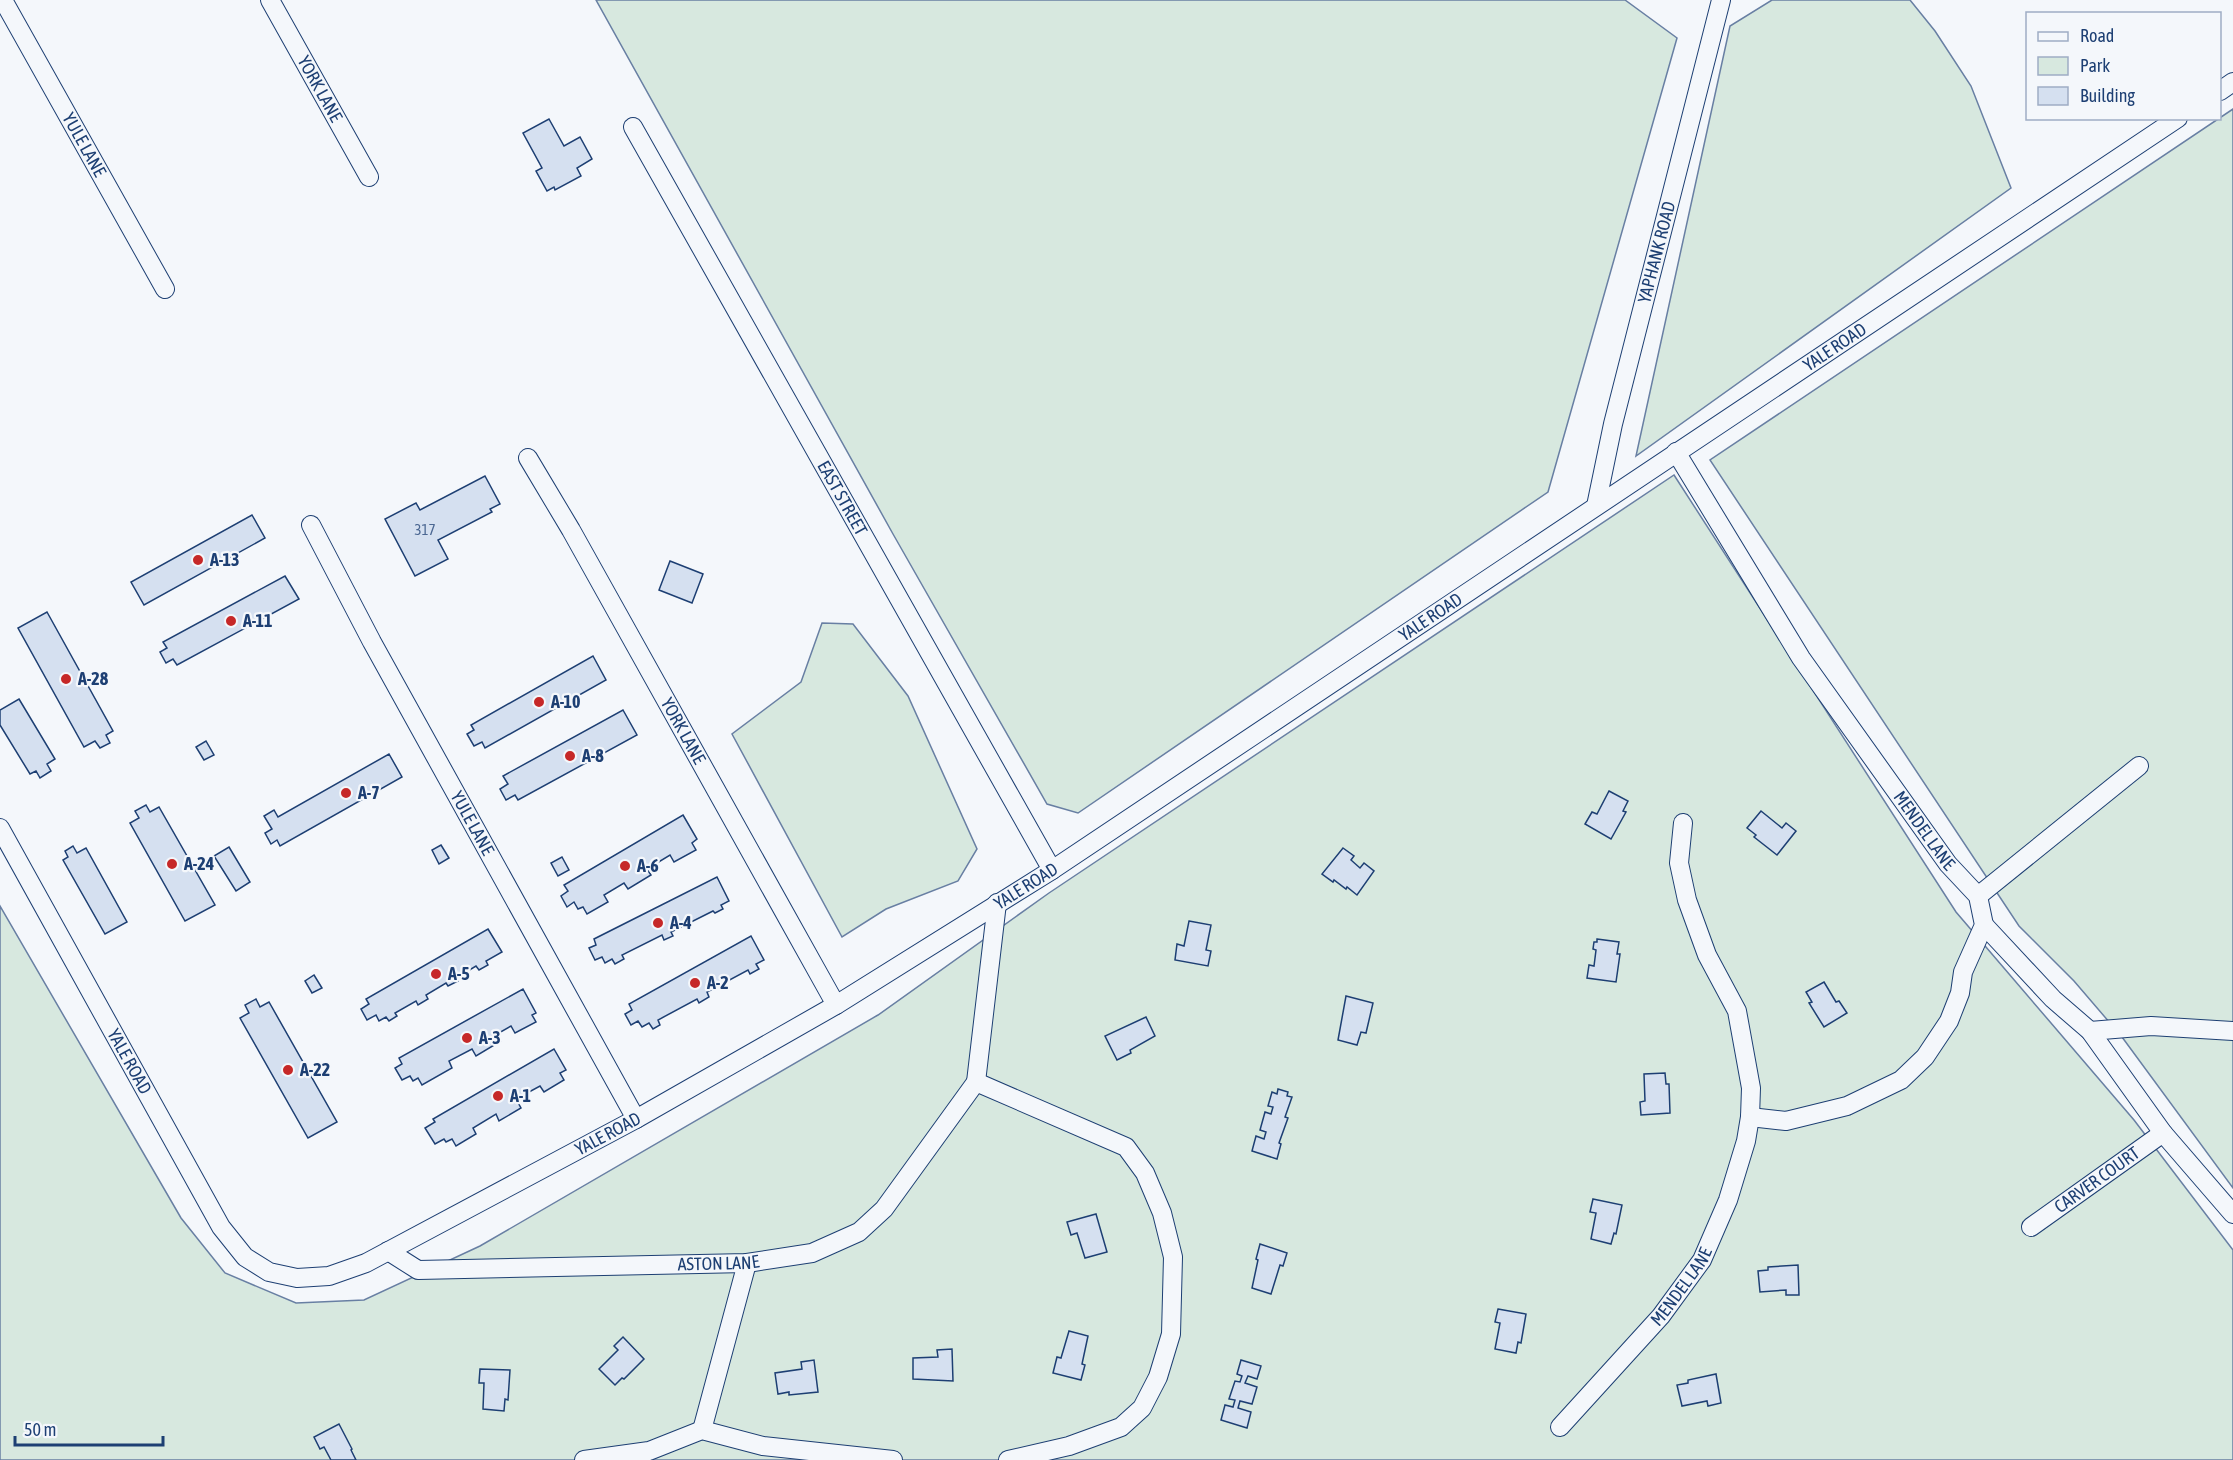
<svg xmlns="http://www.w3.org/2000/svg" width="2233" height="1460" viewBox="0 0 2233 1460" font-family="'Asap Condensed',sans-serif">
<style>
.green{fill:#d7e8df;stroke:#687fa3;stroke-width:1.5}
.building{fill:#d5e0f0;stroke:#1d3f73;stroke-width:1.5}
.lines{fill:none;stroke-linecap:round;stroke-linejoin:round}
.minor-casing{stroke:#1d3f73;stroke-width:20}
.minor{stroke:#f4f7fb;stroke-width:18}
.poi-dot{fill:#c62828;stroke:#f4f7fb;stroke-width:2}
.labels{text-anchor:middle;stroke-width:4.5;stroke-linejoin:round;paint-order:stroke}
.number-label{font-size:15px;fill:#4b6792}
.street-label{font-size:18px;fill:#1d3f73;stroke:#f4f7fb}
.poi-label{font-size:18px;font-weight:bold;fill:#1d3f73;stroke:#f4f7fb;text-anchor:start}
</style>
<rect width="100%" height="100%" fill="#f4f7fb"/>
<g class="green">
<path d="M596,0H1625L1677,38L1548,492L1078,813L1047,804L893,534Z"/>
<path d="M1772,0H1910L1935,31L1971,86L2011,188L1636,456L1730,26Z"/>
<path d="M2233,109V1188L2122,1037L2074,981L2019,926L1710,460Z"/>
<path d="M1674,475L1956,912L2134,1120L2233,1250V1460H0V906L181,1218L225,1273L296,1303L364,1300L480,1246L878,1015L1049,893Z"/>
<path d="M822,623L853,624L908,696L977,849L958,881L886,909L842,937L732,734L801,682Z"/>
</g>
<g class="building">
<path d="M549,119L564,146L580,137L592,159L577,168L581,176L555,190L554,187L547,191L536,171L542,168L523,133Z"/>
<path d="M485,476L500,504L490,509L492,512L438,540L448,559L415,576L385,519L416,503L420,510Z"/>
<path d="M252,515L265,538L144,605L131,582Z"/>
<path d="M670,561L703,574L692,603L659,590Z"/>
<path d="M285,576L299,599L177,665L173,659L166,663L160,652L167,648L163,642Z"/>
<path d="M47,612L113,731L106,735L110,743L100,748L95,741L84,747L18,628Z"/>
<path d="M593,656L606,680L485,748L482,742L474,746L467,734L474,730L471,725Z"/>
<path d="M19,699L55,759L47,764L51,771L40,778L36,771L30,774L0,725V710Z"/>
<path d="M623,710L637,735L518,800L515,795L506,800L500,789L508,784L503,776Z"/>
<path d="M206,741L214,755L204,760L196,747Z"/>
<path d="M389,754L402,777L280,846L277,840L271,844L265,833L272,829L264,816L274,810L278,817Z"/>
<path d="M1609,791L1628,801L1623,811L1626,812L1611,839L1585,824L1592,812L1597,814Z"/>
<path d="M146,805L150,812L159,807L215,905L185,921L130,823L139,818L135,811Z"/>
<path d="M1761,811L1782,828L1786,823L1796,831L1777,855L1754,837L1756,835L1747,828Z"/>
<path d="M683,815L697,839L692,843L696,850L674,862L670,855L647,869L651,875L628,889L624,883L604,895L608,902L587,914L583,907L578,909L574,902L567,907L561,896L568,891L564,885Z"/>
<path d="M441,845L449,858L439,864L432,850Z"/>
<path d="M73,846L77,853L86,848L127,922L105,934L63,860L68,857L65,851Z"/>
<path d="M229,847L250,882L236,891L214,856Z"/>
<path d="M1343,848L1354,856L1351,860L1360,868L1364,863L1374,871L1357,895L1347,887L1346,889L1334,880L1333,882L1322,874Z"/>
<path d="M562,857L569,870L558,876L551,863Z"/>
<path d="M717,877L729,901L721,905L723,909L715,913L713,911L671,932L673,936L664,940L662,935L622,955L624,959L615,964L612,959L605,963L602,957L595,960L589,948L596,945L594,939Z"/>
<path d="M1189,921L1211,925L1206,950L1211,951L1208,966L1175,960L1177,944L1184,946Z"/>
<path d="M488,929L502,952L486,961L488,965L479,970L476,966L456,978L458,981L448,986L446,983L426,995L428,999L418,1005L416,1001L395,1013L397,1016L389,1021L386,1017L379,1021L376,1015L367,1020L361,1009L369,1004L366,999Z"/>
<path d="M751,936L764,960L756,964L759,969L750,974L748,970L707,992L709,997L699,1003L697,999L658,1020L660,1025L653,1029L649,1023L642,1027L638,1021L631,1025L625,1014L632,1010L629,1004Z"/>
<path d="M1597,939L1619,942L1617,954H1620L1616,982L1587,978L1589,965L1594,966L1596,950L1593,949L1594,942H1597Z"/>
<path d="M314,975L322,988L312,993L305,981Z"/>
<path d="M1824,982L1836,1002L1839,1001L1847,1013L1824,1027L1809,1003L1812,1002L1806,992Z"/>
<path d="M523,989L536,1013L532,1015L536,1022L515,1033L511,1026L497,1034L501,1041L476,1056L472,1049L449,1061L452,1068L422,1085L418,1078L413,1081L410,1076L402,1080L395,1068L402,1064L399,1058Z"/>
<path d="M1346,996L1373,1003L1366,1033L1361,1032L1357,1045L1338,1040Z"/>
<path d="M256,999L260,1007L269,1002L337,1122L308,1138L240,1018L249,1013L245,1005Z"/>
<path d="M1146,1017L1155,1036L1130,1050L1131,1053L1117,1060L1105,1036Z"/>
<path d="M554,1049L566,1070L560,1073L564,1080L544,1092L540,1086L516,1099L521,1108L499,1121L496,1114L473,1128L476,1134L456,1146L452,1139L446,1142L444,1139L435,1144L425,1128L435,1122L433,1119Z"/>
<path d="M1665,1073L1666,1084H1669L1670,1113L1641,1115L1640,1102L1645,1101L1644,1074Z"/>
<path d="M1278,1089L1288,1092L1287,1096L1292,1097L1285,1117L1288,1118L1279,1143L1281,1144L1277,1159L1252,1151L1256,1136L1264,1139L1266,1132L1260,1130L1265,1112L1271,1114L1273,1107L1268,1106L1272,1092L1277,1094Z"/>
<path d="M1593,1199L1622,1205L1616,1234L1614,1233L1611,1244L1591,1239L1596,1213L1590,1212Z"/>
<path d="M1096,1214L1107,1252L1085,1258L1077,1233L1071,1235L1067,1222Z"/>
<path d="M1260,1244L1287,1253L1283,1266L1280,1265L1271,1294L1252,1288L1258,1260L1256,1259Z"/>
<path d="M1798,1265L1799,1295H1786V1290L1760,1292L1758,1271L1768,1270V1267Z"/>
<path d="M1498,1309L1526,1314L1521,1343L1518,1342L1516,1353L1495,1349L1500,1323L1495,1322Z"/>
<path d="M1069,1331L1088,1336L1082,1364L1085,1365L1081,1380L1053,1373L1057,1357L1061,1358Z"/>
<path d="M623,1337L644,1359L624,1379L622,1378L615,1385L599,1369L618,1350L614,1346Z"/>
<path d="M952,1349L953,1381L913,1379V1358L938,1357L937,1350Z"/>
<path d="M814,1360L818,1392L789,1395V1392L778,1394L775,1373L802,1369L801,1362Z"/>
<path d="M1241,1360L1261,1366L1257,1379L1248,1376L1245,1383L1257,1387L1252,1404L1240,1401L1238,1408L1251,1412L1247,1428L1221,1420L1225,1405L1233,1407L1235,1400L1229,1399L1235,1381L1240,1382L1242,1376L1237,1374Z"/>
<path d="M480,1369L510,1370L508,1400L505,1399L504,1411L483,1409L484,1383H479Z"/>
<path d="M1716,1374L1721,1403L1708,1406L1707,1401L1682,1406L1677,1385L1688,1383V1380Z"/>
<path d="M339,1424L352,1449L351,1450L356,1460H331L324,1447L320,1449L314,1437Z"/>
</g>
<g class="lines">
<defs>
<g id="minor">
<path id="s1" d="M3,0L165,289"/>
<path id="s2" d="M270,0L369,177"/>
<path d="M2220,91L2233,82"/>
<path id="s3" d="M633,127L1052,870"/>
<path id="s4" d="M1676,452L1801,658L1948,864L1978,896L1984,925L1963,972L1960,993L1949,1021L1925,1057L1901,1080L1847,1106L1786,1121L1750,1117"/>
<path id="s5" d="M528,458L571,530L836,1005"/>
<path id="s6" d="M1596,506L1613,424L1721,0"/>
<path id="s7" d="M311,525L372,642L636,1119"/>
<path id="s8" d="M0,828L221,1227L245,1257L269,1272L297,1278L329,1276L366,1263L636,1119L836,1005L1052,870L2178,118"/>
<path d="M1978,896L2139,766"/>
<path d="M1984,925L2053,999L2090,1031L2163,1133L2233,1214"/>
<path d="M2090,1031L2151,1026L2233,1031"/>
<path d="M976,1082L997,903"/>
<path id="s9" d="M2031,1227L2163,1133"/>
<path id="s10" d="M388,1251L418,1270L747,1263L812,1253L859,1232L884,1209L976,1082L1126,1147L1145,1173L1162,1213L1173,1257L1171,1334L1158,1377L1142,1408L1121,1427L1069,1446L1008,1460"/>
<path id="s11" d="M1560,1427L1661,1316L1702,1260L1728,1200L1746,1141L1750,1117L1751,1088L1737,1011L1707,955L1687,900L1679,863L1683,823"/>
<path d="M702,1430L747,1263"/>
<path d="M584,1460L649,1451L702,1430L763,1446L893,1460"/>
</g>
</defs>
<use href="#minor" class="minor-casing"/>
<use href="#minor" class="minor"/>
</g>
<g class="poi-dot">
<circle cx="198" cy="560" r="6"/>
<circle cx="231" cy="621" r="6"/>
<circle cx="66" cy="679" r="6"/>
<circle cx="539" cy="702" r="6"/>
<circle cx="570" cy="756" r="6"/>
<circle cx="346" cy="793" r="6"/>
<circle cx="172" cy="864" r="6"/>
<circle cx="625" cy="866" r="6"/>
<circle cx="658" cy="923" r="6"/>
<circle cx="436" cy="974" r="6"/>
<circle cx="695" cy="983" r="6"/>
<circle cx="467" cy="1038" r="6"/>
<circle cx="288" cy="1070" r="6"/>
<circle cx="498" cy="1096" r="6"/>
</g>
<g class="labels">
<g class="number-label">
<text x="425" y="535">317</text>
</g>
<g class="street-label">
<text dy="6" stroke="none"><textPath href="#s2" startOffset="102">YORK LANE</textPath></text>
<text dy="6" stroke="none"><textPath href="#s1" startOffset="166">YULE LANE</textPath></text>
<text dy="6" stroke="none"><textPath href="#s6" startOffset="261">YAPHANK ROAD</textPath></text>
<text dy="6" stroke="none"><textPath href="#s8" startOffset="2355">YALE ROAD</textPath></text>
<text dy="6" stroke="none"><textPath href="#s3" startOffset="426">EAST STREET</textPath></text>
<text dy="6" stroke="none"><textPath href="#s8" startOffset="1869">YALE ROAD</textPath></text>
<text dy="6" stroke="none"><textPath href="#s5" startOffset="314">YORK LANE</textPath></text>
<text dy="6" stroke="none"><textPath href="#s7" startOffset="339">YULE LANE</textPath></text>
<text dy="6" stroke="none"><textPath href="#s4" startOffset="453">MENDEL LANE</textPath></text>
<text dy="6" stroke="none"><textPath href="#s8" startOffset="1383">YALE ROAD</textPath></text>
<text dy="6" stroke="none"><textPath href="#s8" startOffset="267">YALE ROAD</textPath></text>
<text dy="6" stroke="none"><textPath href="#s8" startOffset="897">YALE ROAD</textPath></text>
<text dy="6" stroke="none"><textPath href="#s9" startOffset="81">CARVER COURT</textPath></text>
<text dy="6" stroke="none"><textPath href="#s10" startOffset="336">ASTON LANE</textPath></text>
<text dy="6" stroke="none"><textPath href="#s11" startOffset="186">MENDEL LANE</textPath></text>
</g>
<g class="poi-label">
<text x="210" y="566">A-13</text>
<text x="243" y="627">A-11</text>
<text x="78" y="685">A-28</text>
<text x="551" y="708">A-10</text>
<text x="582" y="762">A-8</text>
<text x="358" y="799">A-7</text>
<text x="184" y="870">A-24</text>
<text x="637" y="872">A-6</text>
<text x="670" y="929">A-4</text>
<text x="448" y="980">A-5</text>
<text x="707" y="989">A-2</text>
<text x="479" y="1044">A-3</text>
<text x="300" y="1076">A-22</text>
<text x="510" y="1102">A-1</text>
</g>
</g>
<rect x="2026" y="12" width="195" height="108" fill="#f4f7fb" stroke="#9eadc5" stroke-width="1.5"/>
<rect x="2038" y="32" width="30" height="9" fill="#f4f7fb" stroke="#9eadc5" stroke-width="1.5"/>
<text x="2080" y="42" font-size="18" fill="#1d3f73">Road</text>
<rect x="2038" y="57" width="30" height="18" fill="#d7e8df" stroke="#9eadc5" stroke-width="1.5"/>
<text x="2080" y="72" font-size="18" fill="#1d3f73">Park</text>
<rect x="2038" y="87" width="30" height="18" fill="#d5e0f0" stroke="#9eadc5" stroke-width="1.5"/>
<text x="2080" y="102" font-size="18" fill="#1d3f73">Building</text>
<path d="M15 1436v9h148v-9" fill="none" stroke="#1d3f73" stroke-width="3"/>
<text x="24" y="1436" font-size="18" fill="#1d3f73" stroke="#f4f7fb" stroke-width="4.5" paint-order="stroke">50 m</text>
</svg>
